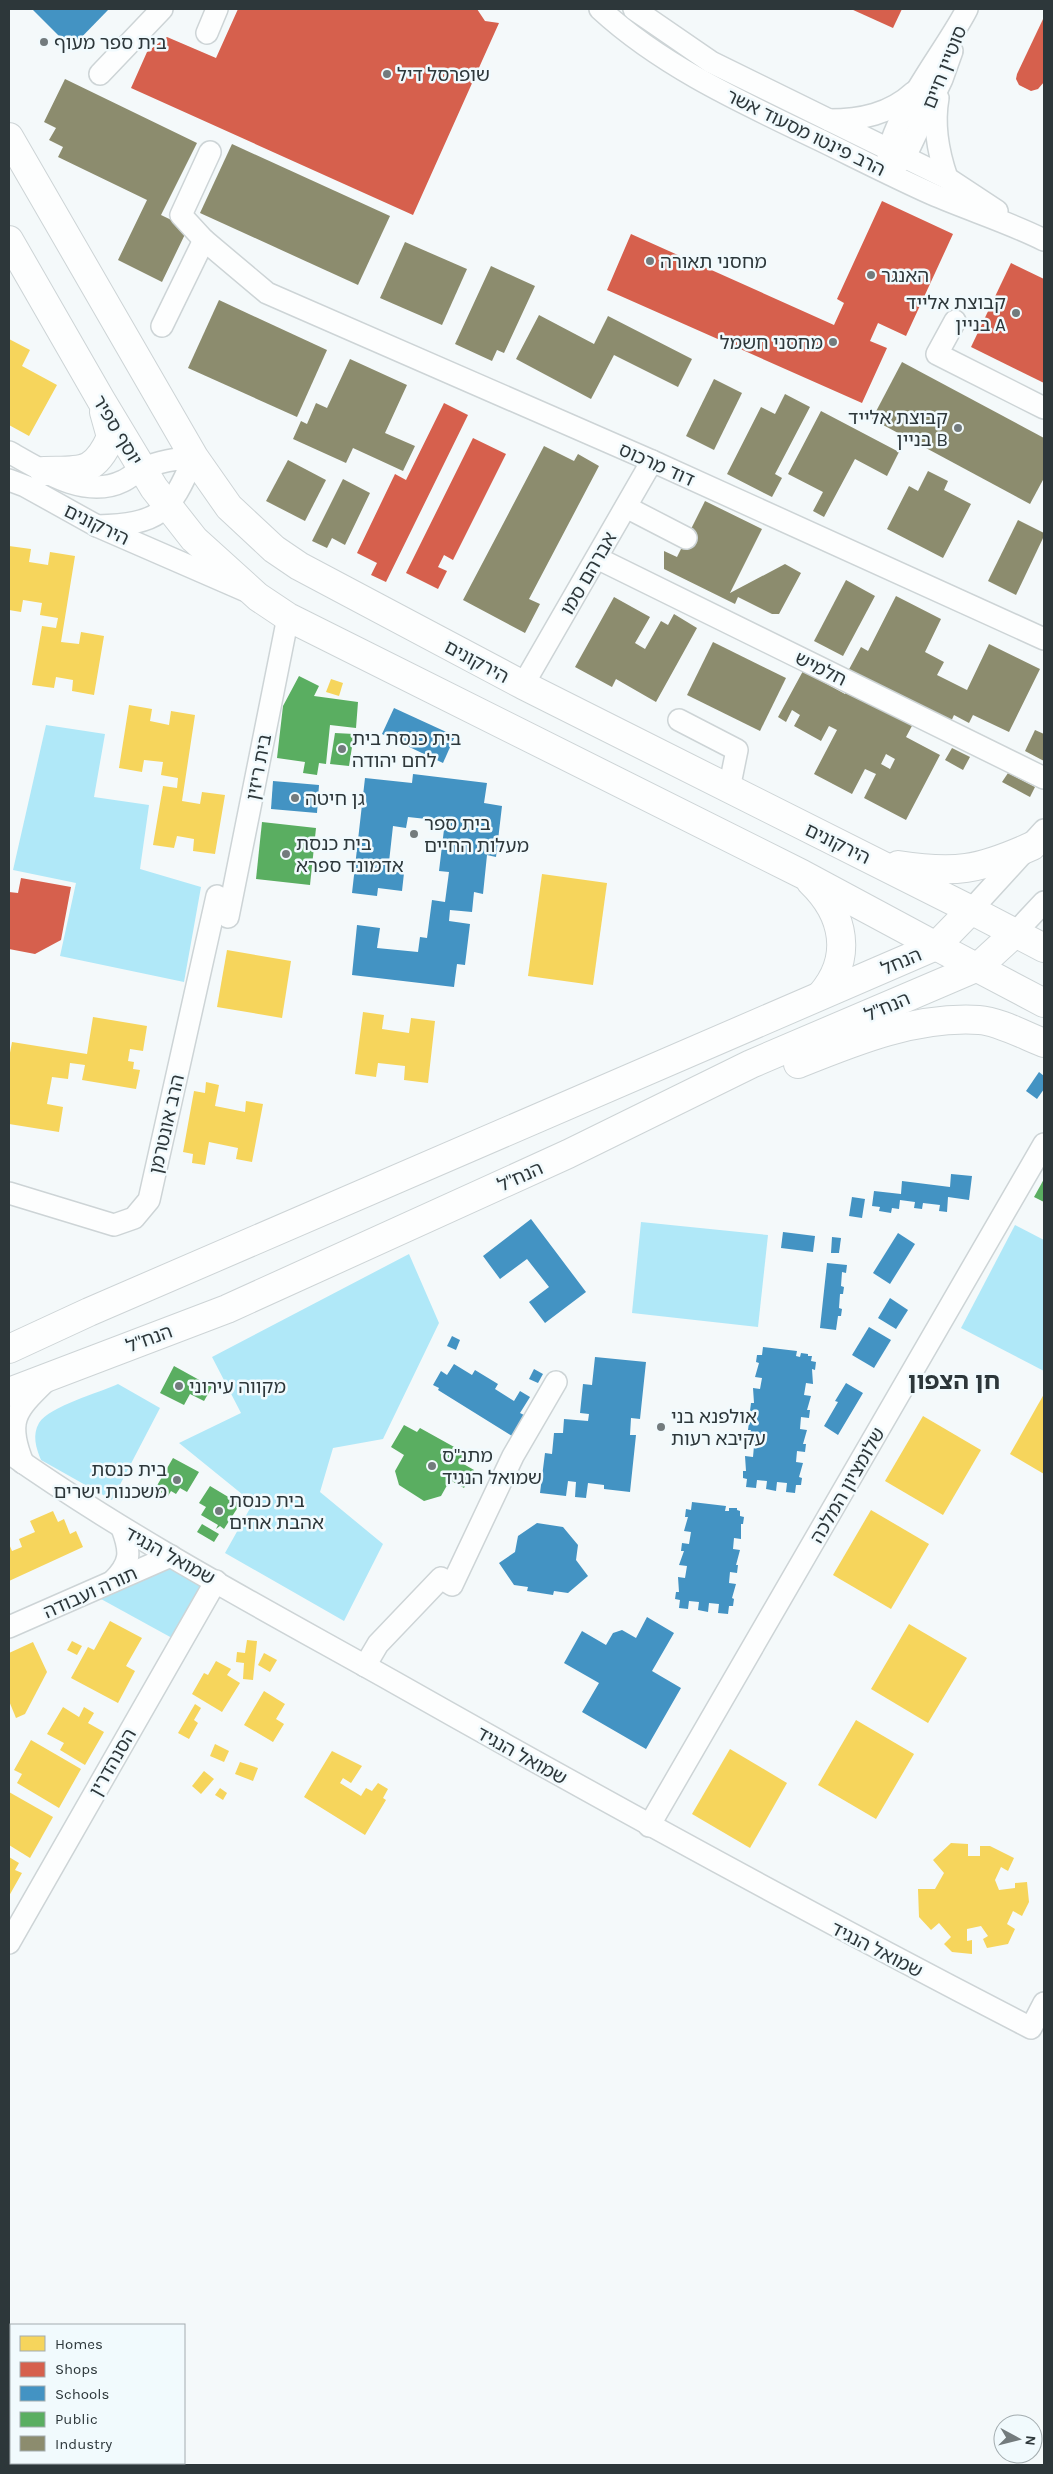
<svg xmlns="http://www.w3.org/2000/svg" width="1053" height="2474" viewBox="0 0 1053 2474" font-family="Karla,'Noto Sans Hebrew',sans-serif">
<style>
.green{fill:#b0e8f8}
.homes{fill:#f6d55c}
.shops{fill:#d6604d}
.schools{fill:#4393c3}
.public{fill:#5aae61}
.industry{fill:#8c8c6e;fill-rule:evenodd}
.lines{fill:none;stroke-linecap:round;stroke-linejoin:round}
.minor-casing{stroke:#cdd4d6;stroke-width:24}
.major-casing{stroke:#cdd4d6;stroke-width:30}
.highway-casing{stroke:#cdd4d6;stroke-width:30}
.minor{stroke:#fdfefe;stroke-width:21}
.major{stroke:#fdfefe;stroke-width:28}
.highway{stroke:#fdfefe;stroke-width:28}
.poi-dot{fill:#737b7d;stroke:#f1fafd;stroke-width:2}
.labels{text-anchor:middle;stroke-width:5;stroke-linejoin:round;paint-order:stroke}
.poi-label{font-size:19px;fill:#2d373a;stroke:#f1fafd;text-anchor:start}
.street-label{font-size:19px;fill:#2d373a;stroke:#f1fafd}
.district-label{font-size:24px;font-weight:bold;fill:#2d373a;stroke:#f1fafd}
</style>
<rect width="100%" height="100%" fill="#f4f9fa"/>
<g class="green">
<path d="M46,725L105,734L94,797L149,805L140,869L201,887L184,982L60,956L76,883L13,870Z"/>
<path d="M641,1222L768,1235L758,1327L632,1313Z"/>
<path d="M1015,1225L1044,1240V1371L961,1328Z"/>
<path d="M409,1254L439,1323L383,1439L333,1448L320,1492L383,1544L344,1621L225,1553L253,1503L179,1443L241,1413L212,1357Z"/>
<path d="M118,1384L160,1408L112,1500L41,1460C36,1448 32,1435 39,1423C50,1406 99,1393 118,1384Z"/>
<path d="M170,1567L204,1585L172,1638L101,1599Z"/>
</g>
<g class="homes">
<path d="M9,339L30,350L22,366L57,385L29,436L9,425Z"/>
<path d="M9,546L31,549L29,562L48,565L50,552L75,556L61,642L79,644L81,632L104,636L94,695L72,691L73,680L56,677L54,688L32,685L42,626L56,628L58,618L40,615L42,603L23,600L21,612L9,610Z"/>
<path d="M331,679L343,683L339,696L326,692Z"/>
<path d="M129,705L152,709L150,721L169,725L171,711L195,715L182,801L200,804L202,792L225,795L215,854L193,851L194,839L177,836L174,848L153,845L163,786L177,788L178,778L161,775L163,762L144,760L142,772L119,768Z"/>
<path d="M542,874L607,883L593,985L528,976Z"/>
<path d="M227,950L291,961L282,1018L217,1007Z"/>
<path d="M363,1012L384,1015L382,1029L409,1033L411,1018L435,1021L428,1083L404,1080L405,1066L378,1063L376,1077L355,1074Z"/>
<path d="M93,1017L147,1026L143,1051L130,1049L128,1061L134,1062L133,1069L140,1070L136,1089L82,1080L85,1065L70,1063L68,1079L52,1077L47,1104L63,1107L59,1132L9,1124V1058L12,1042L87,1054Z"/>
<path d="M206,1082L219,1085L215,1106L245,1112L246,1101L263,1104L252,1162L236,1159L238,1148L209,1142L205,1165L192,1163L193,1154L183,1152L194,1091L205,1093Z"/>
<path d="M1044,1394V1474L1010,1454Z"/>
<path d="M923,1416L981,1450L943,1515L885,1481Z"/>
<path d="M871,1510L929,1544L891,1609L833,1575Z"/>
<path d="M53,1511L58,1522L64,1519L70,1534L76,1531L83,1547L9,1581V1544L12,1551L22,1547L19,1539L35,1532L30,1521Z"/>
<path d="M110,1621L142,1638L126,1666L135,1671L118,1703L71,1678L88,1647L94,1650Z"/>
<path d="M909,1624L967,1658L928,1723L871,1689Z"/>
<path d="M247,1640L257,1641L253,1680L243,1679L244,1663L236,1662L237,1652L245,1653Z"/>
<path d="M72,1641L82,1646L77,1655L67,1650Z"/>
<path d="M33,1642L47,1672L25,1714L16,1718L9,1701V1653Z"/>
<path d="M264,1653L277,1660L270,1672L258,1665Z"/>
<path d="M216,1661L231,1669L227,1675L240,1683L222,1712L192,1694L204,1673L208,1675Z"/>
<path d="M264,1691L285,1704L276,1719L284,1724L273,1742L244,1725Z"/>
<path d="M195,1704L201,1708L194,1720L198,1723L189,1739L178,1733Z"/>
<path d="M63,1707L79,1717L84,1707L94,1713L88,1723L104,1732L85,1765L60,1750L64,1743L47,1734Z"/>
<path d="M856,1720L914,1754L876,1819L818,1785Z"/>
<path d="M31,1740L81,1769L59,1808L17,1783L22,1774L14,1770Z"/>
<path d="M215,1744L229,1751L224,1762L210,1756Z"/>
<path d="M730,1749L787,1783L750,1848L692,1814Z"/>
<path d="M332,1751L362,1766L351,1783L343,1778L340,1783L361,1796L366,1788L372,1791L378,1783L388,1789L383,1798L386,1800L365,1835L304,1797Z"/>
<path d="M240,1762L258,1768L253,1781L235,1774Z"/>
<path d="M204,1771L214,1779L201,1794L192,1786Z"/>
<path d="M220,1788L227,1793L223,1800L215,1795Z"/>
<path d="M9,1792L53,1817L30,1858L9,1845Z"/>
<path d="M951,1843L968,1844V1856H980V1846H990L1014,1858L1008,1871L1001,1867L995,1880L999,1890L1015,1888V1883L1027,1882L1029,1902L1022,1916L1013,1911L1007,1924L1015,1929L1008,1944L987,1948L983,1939L988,1936L981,1926L967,1929V1941L972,1940V1954L952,1952L944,1944L951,1937L939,1923L931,1930L919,1917L918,1889H935L944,1873L933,1860Z"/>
<path d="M9,1857L19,1863L15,1870L22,1873L9,1896Z"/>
</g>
<g class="shops">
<path d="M238,9H477L485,21L499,23L413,215L131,88L147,52L167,37L216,58Z"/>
<path d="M851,9H902L893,28Z"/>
<path d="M1044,17V82L1038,89L1031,91L1019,85L1016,79L1017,74Z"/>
<path d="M882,201L953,234L906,336L878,323L870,341L887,348L862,403L607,290L631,234L834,325L844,303L837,299Z"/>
<path d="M1011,263L1044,279V383L971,347Z"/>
<path d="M444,403L468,415L386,582L371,575L377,563L357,553L395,474L406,480Z"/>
<path d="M473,438L506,454L453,560L444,555L438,567L447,571L438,589L406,573Z"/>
<path d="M21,878L71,887L61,940L35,954L9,949V892L18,893Z"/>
</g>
<g class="schools">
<path d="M32,9H109L71,48Z"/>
<path d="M394,708L455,736L443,763L382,734Z"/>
<path d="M413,774L487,783L484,803L502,806L496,857L487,855L483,894L474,892L472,912L450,910L449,921L470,924L465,965L457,964L454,987L352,975L357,925L380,928L377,948L418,952L420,937L427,938L432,900L445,902L449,872L439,871L445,821L408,817L406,828L393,826L388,871L404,873L402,891L378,888L377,896L352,893L365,778L412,783Z"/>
<path d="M273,781L319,785L317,813L271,809Z"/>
<path d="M1039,1072L1044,1076V1089L1037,1099L1026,1091Z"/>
<path d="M951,1174L972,1176L969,1200L948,1197L947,1212L939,1211L940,1205L923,1203L922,1209L914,1208L915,1202L900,1200L899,1209L892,1208L891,1213L879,1211L880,1207L872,1206L874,1191L901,1194L902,1181L950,1187Z"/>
<path d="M852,1197L865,1199L862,1218L849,1216Z"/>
<path d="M531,1219L586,1292L545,1323L529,1302L549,1287L527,1259L500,1279L483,1256Z"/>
<path d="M783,1232L815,1236L813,1252L781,1248Z"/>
<path d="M898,1233L915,1244L890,1284L873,1273Z"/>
<path d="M832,1237L841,1238L839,1253H831Z"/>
<path d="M827,1263L847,1265L846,1273L842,1272L841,1286L844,1287L843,1294H840L839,1308L842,1309L841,1316H838L836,1330L820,1328Z"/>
<path d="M890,1298L908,1310L896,1329L878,1318Z"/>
<path d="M869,1327L891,1340L874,1368L852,1355Z"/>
<path d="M452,1336L460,1340L456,1350L447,1346Z"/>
<path d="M763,1347L797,1351L796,1356L800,1357L801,1353L808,1354V1356H812L811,1361L816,1362L815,1370L812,1369L813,1384L806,1383L804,1395L811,1396L807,1410H810L809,1418L801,1417L800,1429L807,1430L803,1444H806L805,1452L797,1451L796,1462L803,1463L799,1477L802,1478L801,1485H796L795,1493L786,1492L787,1483L777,1482L776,1491L766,1489L767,1481L757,1480L756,1488L746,1487L747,1479L743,1478V1471H746L745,1456L753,1457L754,1446L747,1444L751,1430H748L749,1422L756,1423L758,1412L750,1411L751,1403H754L753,1388L760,1389L762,1378L755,1377L759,1363L756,1362L757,1355H762Z"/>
<path d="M595,1357L646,1362L640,1419L631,1418L630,1435H636L630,1492L604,1489V1485L588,1483L586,1498L575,1497L576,1482L568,1481L566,1496L540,1493L545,1453L552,1454L554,1433H563L564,1419L588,1421L589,1414L580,1413L583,1384L592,1385Z"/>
<path d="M454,1364L472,1375L475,1370L498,1384L495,1389L514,1401L520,1391L530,1397L520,1413L524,1415L512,1436L438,1390L439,1388L433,1385L441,1371L447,1375Z"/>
<path d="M534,1369L543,1374L538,1383L529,1379Z"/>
<path d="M846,1383L863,1393L838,1435L824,1426L838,1402L835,1401Z"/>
<path d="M692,1502L726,1506L725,1511H729V1508H737V1510L740,1511V1516L744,1517L743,1524H741V1539L734,1538L733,1549L740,1550L736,1565H738L737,1573L730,1572L729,1583L736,1584L732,1598L734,1599L733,1606H729L728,1614L718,1613L719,1604L709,1603L708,1612L698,1610L699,1602L689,1601L688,1609L679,1608L680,1600L675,1599L676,1592H679L678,1577L685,1578L687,1566L679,1565L684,1551H681L682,1543L689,1544L691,1532L684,1531L688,1517H685L686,1509L691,1510Z"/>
<path d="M537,1523L563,1527L578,1545L576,1560L588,1576L568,1593L554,1591L553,1595L527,1591L528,1587L514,1585L499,1563L515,1552L518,1536Z"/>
<path d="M647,1617L674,1633L652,1671L681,1688L646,1749L582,1712L599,1683L564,1663L582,1631L606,1645L613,1633L622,1630L636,1638Z"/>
</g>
<g class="public">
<path d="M299,676L319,686L314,696L358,702L356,728L330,725L326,764L319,763L317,775L303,773L305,762L277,758L283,706Z"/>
<path d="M335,733L354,734L349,766L330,764Z"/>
<path d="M262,822L316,828L310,885L256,879Z"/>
<path d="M1044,1179V1202L1034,1197Z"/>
<path d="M174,1366L212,1387L204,1401L190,1394L184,1405L160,1393Z"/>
<path d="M404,1425L417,1432L420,1428L465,1453L460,1462L474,1470L464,1488L450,1480L441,1496L424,1501L399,1485L395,1471L404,1455L391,1447Z"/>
<path d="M173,1458L199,1472L187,1492L180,1488L176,1494L171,1491L168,1496L155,1489Z"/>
<path d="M210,1486L240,1504L224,1529L220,1526L216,1529L218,1525L201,1515L206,1507L199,1503Z"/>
<path d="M202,1524L219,1534L214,1542L197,1532Z"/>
</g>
<g class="industry">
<path d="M65,79L197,143L161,215L188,228L162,282L118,260L147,200L58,157L63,147L49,140L56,128L44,122Z"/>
<path d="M232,144L390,216L358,285L200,213Z"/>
<path d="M405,242L467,269L442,325L380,298Z"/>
<path d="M491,266L535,286L504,353L497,350L492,361L455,344Z"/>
<path d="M219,300L327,350L297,417L188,368Z"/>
<path d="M539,315L594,344L608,316L692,359L678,387L614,355L591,399L516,359Z"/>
<path d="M350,359L407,385L385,433L415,446L403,471L353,448L346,463L293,439L301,421L307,424L316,403L327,408Z"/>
<path d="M902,362L1044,438V478L1030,504L872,419Z"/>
<path d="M714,379L742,393L714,450L686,436Z"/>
<path d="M785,394L810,407L775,474L782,478L772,497L727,474L761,407L775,414Z"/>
<path d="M821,411L899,452L887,476L855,459L824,517L813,511L823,492L788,474Z"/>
<path d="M544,446L574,461L578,454L599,466L529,599L540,604L525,633L463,600Z"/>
<path d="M288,460L326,480L305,521L266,501Z"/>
<path d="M928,471L948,481L944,490L971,504L943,558L887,529L909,486L918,491Z"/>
<path d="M343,479L370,493L345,545L332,538L327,548L312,541Z"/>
<path d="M705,501L762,529L730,593L785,564L801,573L779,614H772L738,597L735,604L664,569V551L677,557Z"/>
<path d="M1018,520L1044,533V536L1016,595L988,581Z"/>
<path d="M846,580L875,596L843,656L814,641Z"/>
<path d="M896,596L941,619L925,652L944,662L937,675L967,690L989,644L1040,669L1009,732L973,715L969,723L954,715L949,726L920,711L906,737L940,755L906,820L864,798L876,774L865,769L852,794L814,774L837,730L829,726L821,741L794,726L800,715L792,710L786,722L778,717L803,671L845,694L854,677L847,673L861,647L868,651ZM886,754L895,759L890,769L881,764Z"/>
<path d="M614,597L650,617L635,643L645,649L661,621L668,625L674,614L697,628L656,702L616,679L612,687L575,667Z"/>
<path d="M713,642L786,678L760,731L687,695Z"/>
<path d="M1035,730L1044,734V761L1025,751Z"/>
<path d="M952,748L970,757L963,770L945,760Z"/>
<path d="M1008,773L1035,787L1030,797L1002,782Z"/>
</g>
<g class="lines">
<defs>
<g id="minor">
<path d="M600,9C663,67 743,103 820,140C857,158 894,177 932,194C969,210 1008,222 1044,240"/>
<path d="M634,9L711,62L947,178L997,211"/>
<path d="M207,33L217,9"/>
<path d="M100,74L162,9"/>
<path d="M938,98C933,126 938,152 947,178"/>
<path d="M829,120C861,120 890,114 914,92"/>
<path d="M210,152L181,215L204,240L267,293L652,461L1044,639"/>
<path d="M888,162C886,124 949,46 967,9"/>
<path d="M895,166L905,157L942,79L952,51"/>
<path d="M955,321L937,354L1044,408"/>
<path d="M162,326L204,240"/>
<path d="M9,452C41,470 85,500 123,481C130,478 135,472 142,469C159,461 176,459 194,457C170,514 159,524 97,526"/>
<path d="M9,480L25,486L97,526L244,590"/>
<path d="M626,507L686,538"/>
<path d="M597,558L1044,778"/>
<path d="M523,685L652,461"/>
<path d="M679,720L737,750L729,789"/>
<path d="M971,910L1044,830"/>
<path d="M228,917L288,617"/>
<path d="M1015,933L1044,902"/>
<path d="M9,1193L114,1225L134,1218L149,1200L217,896"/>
<path d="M9,1453C131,1539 264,1609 394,1682C604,1801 816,1917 1031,2028L1044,2003"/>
<path d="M23,1463C6,1421 15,1411 46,1381"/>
<path d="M113,1581C131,1563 131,1552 122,1528"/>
<path d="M9,1627L171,1556"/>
<path d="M365,1666L378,1644L441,1578L452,1585L513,1456L556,1382"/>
<path d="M649,1826L1044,1144"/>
<path d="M9,1943L216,1581"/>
</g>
<g id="major">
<path d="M9,137L194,457L229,507L274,549L299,566L523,685L971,910"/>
<path d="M9,240L101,400L154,488L194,539L258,597L288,617L802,874L936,946"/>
<path d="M44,471C81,470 94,475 111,437L104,412"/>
<path d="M898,865C955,874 979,870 1032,846"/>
<path d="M811,882C845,915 853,958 821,995"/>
</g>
<g id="highway">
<path d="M936,946L1044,1003"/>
<path d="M798,1064C855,1041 916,1016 979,1020C998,1021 1026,1036 1044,1043"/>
<path d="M9,1349L89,1312L936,946L971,910L1044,948"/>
<path d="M9,1392L227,1309L568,1154L751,1064L978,967L1015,933"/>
</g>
</defs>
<use href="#minor" class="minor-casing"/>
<use href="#major" class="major-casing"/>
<use href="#highway" class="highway-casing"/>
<use href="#minor" class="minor"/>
<use href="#major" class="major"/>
<use href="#highway" class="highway"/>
</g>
<g class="poi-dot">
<circle cx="44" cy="42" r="5"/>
<circle cx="387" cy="74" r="5"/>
<circle cx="650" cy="261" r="5"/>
<circle cx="871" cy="275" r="5"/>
<circle cx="1016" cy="313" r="5"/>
<circle cx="833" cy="342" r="5"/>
<circle cx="958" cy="428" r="5"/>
<circle cx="342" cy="749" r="5"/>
<circle cx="295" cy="798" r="5"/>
<circle cx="414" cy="834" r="5"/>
<circle cx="286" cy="854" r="5"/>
<circle cx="179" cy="1386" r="5"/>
<circle cx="661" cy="1427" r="5"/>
<circle cx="432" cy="1466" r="5"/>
<circle cx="177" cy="1480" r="5"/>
<circle cx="219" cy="1511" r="5"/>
</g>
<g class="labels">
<g class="poi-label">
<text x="54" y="49">בית ספר מעוף</text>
<text x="397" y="81">שופרסל דיל</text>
<text x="660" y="268">מחסני תאורה</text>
<text x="881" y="282">האנגר</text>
<text x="1006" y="309" text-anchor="end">קבוצת אלייד<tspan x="1006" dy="22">בניין A</tspan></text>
<text x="823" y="349" text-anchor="end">מחסני חשמל</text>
<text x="948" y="424" text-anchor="end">קבוצת אלייד<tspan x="948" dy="22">בניין B</tspan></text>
<text x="352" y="745">בית כנסת בית<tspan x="352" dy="22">לחם יהודה</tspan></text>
<text x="305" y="805">גן חיטה</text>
<text x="424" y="830">בית ספר<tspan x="424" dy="22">מעלות החיים</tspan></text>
<text x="296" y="850">בית כנסת<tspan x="296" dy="22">אדמונד ספרא</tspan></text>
<text x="189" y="1393">מקווה עירוני</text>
<text x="671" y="1423">אולפנא בני<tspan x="671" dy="22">עקיבא רעות</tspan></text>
<text x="442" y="1462">מתנ"ס<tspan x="442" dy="22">שמואל הנגיד</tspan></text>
<text x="167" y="1476" text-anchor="end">בית כנסת<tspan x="167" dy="22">משכנות ישרים</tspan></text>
<text x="229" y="1507">בית כנסת<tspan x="229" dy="22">אהבת אחים</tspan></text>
</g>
<g class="street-label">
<text transform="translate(944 67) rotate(-68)" y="7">סוטיין חיים</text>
<text transform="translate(806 132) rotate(26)" y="7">הרב פינטו מסעוד אשר</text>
<text transform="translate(118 430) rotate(59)" y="7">יוסף ספיר</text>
<text transform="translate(657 464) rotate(24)" y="7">דוד מרכוס</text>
<text transform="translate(97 524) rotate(26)" y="7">הירקונים</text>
<text transform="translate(588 573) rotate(-60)" y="7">אברהם סמו</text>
<text transform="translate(477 661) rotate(28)" y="7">הירקונים</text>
<text transform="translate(821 668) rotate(26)" y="7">חלמיש</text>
<text transform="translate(258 767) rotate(-79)" y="7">בית ריזין</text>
<text transform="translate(838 843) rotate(26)" y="7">הירקונים</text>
<text transform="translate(901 961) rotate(-23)" y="7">הנחל</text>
<text transform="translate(887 1006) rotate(-23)" y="7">הנח"ל</text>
<text transform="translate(166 1124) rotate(-77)" y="7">הרב אונטרמן</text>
<text transform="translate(520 1176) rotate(-24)" y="7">הנח"ל</text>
<text transform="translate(149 1338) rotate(-20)" y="7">הנח"ל</text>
<text transform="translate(847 1485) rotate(-60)" y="7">שלומציון המלכה</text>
<text transform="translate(170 1555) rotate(29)" y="7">שמואל הנגיד</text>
<text transform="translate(90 1592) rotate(-24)" y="7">תורה ועבודה</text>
<text transform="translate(522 1755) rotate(29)" y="7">שמואל הנגיד</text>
<text transform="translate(112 1762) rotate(-60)" y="7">הסנהדרין</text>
<text transform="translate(877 1949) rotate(27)" y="7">שמואל הנגיד</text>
</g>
<g class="district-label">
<text x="954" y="1389">חן הצפון</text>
</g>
</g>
<rect width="1053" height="2474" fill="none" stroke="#2d373a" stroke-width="20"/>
<rect x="10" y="2324" width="175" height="140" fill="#f1fafd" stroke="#a3acaf"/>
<rect x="20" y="2336" width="25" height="15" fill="#f6d55c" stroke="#a3acaf"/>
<text x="55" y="2349" font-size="15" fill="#2d373a">Homes</text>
<rect x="20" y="2362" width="25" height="15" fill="#d6604d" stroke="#a3acaf"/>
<text x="55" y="2374" font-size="15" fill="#2d373a">Shops</text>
<rect x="20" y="2386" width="25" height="15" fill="#4393c3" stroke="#a3acaf"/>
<text x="55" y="2399" font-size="15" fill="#2d373a">Schools</text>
<rect x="20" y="2412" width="25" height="15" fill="#5aae61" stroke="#a3acaf"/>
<text x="55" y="2424" font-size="15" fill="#2d373a">Public</text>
<rect x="20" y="2436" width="25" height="15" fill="#8c8c6e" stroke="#a3acaf"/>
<text x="55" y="2449" font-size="15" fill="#2d373a">Industry</text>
<g transform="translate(1018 2439) rotate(97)"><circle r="24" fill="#f1fafd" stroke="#a3acaf"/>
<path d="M0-4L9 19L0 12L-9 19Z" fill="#737b7d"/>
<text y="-8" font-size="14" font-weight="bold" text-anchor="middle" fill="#2d373a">N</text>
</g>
</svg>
